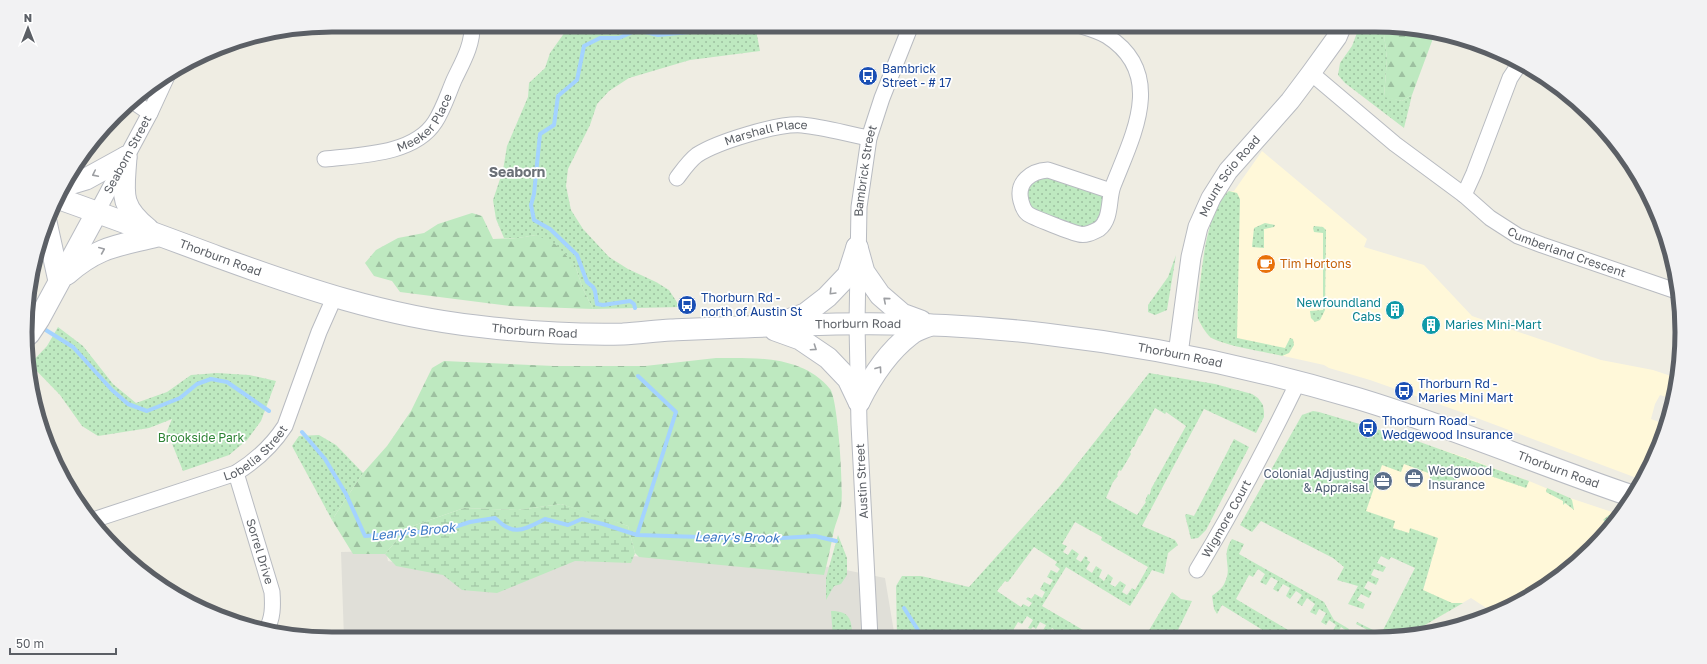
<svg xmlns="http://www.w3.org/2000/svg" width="1707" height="664" viewBox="0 0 1707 664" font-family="'Golos Text',sans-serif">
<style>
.commercial{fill:#fff8d9}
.industrial{fill:#e0dfd8}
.grass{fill:url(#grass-dots);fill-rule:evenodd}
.forest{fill:url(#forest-firs)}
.wetland{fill:url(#wetland-marsh)}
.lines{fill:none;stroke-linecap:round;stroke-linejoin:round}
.stream{stroke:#a4d3ff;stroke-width:4}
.minor-casing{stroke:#b8bbc1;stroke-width:17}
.tertiary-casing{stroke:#b8bbc1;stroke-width:21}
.secondary-casing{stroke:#b9bcc3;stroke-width:23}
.minor{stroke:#fff;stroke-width:15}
.tertiary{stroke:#fff;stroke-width:19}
.secondary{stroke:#fff;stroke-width:21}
.oneway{stroke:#9d9fa3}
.labels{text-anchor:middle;stroke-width:3.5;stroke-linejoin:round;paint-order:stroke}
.transit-label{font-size:12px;fill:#164399;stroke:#fff;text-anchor:start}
.street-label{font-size:12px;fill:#5b5f65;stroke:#fff}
.food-label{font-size:12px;fill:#c56008;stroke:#fff;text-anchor:start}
.culture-label{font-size:12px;fill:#0d838f;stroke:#fff;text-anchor:end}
.park-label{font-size:12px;fill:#2d8335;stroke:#fff}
.service-label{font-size:12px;fill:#4e5e75;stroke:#fff;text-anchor:start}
.water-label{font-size:13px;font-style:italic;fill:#3a77c4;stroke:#fff}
.quarter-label{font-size:14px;font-weight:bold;fill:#6c7178;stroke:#fff}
.rim{fill:none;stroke:#5b5f65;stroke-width:5}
</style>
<defs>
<pattern id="grass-dots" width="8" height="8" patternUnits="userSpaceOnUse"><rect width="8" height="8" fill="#bee9c0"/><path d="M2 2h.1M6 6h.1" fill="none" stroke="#9dc0a0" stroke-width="1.8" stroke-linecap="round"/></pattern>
<pattern id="forest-firs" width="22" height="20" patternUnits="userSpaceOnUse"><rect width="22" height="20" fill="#bee9c0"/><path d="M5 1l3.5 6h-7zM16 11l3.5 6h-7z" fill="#9dc0a0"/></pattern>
<pattern id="wetland-marsh" width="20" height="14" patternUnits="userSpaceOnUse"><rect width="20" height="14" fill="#bee9c0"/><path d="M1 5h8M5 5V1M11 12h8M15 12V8" fill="none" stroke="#9dc0a0"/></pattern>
</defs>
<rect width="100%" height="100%" fill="#efede3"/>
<g class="commercial">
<path d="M1262,151L1367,239L1364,247L1424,265L1472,316L1601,360L1653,370L1674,377L1666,397L1660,395L1655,404L1651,419L1662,423L1663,432L1643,479L1634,477L1461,412L1370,380L1329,368L1324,365L1224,343L1210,337L1201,325L1198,317L1201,273L1211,223L1229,191H1234Z"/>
<path d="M1381,430L1461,456L1529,481L1570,498L1618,514L1578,563L1511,607L1494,613L1471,598L1411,633L1432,559L1361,534Z"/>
</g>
<path class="industrial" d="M386,551L388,561L442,572L572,557L630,556L831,567L885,578L895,638L344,639L341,552Z"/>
<g class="grass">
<path d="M570,25H755L760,51L690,60L629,78L609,91L597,104L590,125L568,169L566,186L571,210L583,229L609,257L628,269L656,282L669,290L680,307L593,309L583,289L575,265L536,235L518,238H504L496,219L493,200L503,170L507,146L528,97L529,83L545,68L550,53Z"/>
<path d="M1360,25L1383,26L1387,59L1384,96L1402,101L1412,95L1404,128L1345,83L1338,75L1340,63L1352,46Z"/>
<path d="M1039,171L1111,191L1110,203L1090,234L1028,214L1022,185Z"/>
<path d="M1229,191L1237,193L1240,199L1237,338L1285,348L1290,338L1293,339L1294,345L1289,353L1282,356C1267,352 1218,345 1209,336C1205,331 1200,324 1198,318C1197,310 1199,301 1199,294C1202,267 1207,208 1229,191Z"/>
<path d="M1265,223L1275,225L1274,227L1264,229V248L1252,247L1254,228Z"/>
<path d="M1314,226L1323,227L1326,230V234L1325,310L1320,320L1315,322L1311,318L1310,311L1323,310V233L1314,232L1313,228Z"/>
<path d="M1176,255L1167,310L1155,315L1148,312V305L1168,277Z"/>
<path d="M58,327L83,346L113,384L136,403L167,392L191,375L217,373L249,375L276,381L261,421L247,440L229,455L183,471L167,431L172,419L149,428L98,436L82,426L60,395L30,364L47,346Z"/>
<path d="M1149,373L1215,384L1252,394L1258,398L1263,405L1264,412V417L1256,433L1204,409L1142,526L1175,540L1178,545L1168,553L1164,574L1152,570L1130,606L1066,567L1042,606L1095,637H1057L1059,633L1052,628L1047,637L1041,634L1046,625L1040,622L1036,629L1033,627L1031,629L1028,628L1033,620L1027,616L1022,624L1018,622L1009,637L897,638L896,586L902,576H921L969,587L1059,487ZM1155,408L1165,414L1166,412L1186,426L1151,489L1150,495L1148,494L1145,501L1146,502L1137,515L1106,498L1113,482L1118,476L1117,475L1119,470L1121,471L1131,454L1130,452L1133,447H1134L1139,436H1140ZM1075,522L1102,537L1101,540L1148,567L1135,590L1132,588L1127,595L1122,592L1126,585L1120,581L1115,587L1110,584L1113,578L1108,574L1104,581L1099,577L1102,570L1096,566L1092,573L1086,569L1090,562L1087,560L1088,558L1085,556L1081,562L1076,559L1079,554L1072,549L1068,555L1063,552L1067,546L1062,544ZM1034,547L1057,562L1055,565L1060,569L1057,573L1051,570L1047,577L1053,580L1050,585L1044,582L1040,589L1045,592L1042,598L1035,594L1031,599L1028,597L1026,599L1032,603L1029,607L1023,604L1021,607L997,591L1005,581L1008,582Z"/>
<path d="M1313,411L1319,412L1417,441L1529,481L1526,488L1461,466L1452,491L1429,482L1431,474L1404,464L1401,472L1382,465L1366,511L1395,521L1393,528L1409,533L1410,528L1438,538L1423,590L1452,603H1463L1406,636H1379L1356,624L1357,622L1381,634L1415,568L1391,557L1389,560L1381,556L1377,563L1386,567L1383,572L1374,569L1371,575L1379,579L1376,585L1368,581L1364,588L1372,592L1369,598L1361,594L1357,600L1365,604L1363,609L1348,604L1358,586L1337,580L1344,567L1333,558L1261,521L1252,532L1240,525L1302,415Z"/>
<path d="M319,435L336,445L363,473L332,520L292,446L299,436Z"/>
<path d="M1234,439L1249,447L1206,530L1198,538L1191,539L1185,515L1187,514L1194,516Z"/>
<path d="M1547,488L1570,498L1572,500L1574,510L1565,503L1563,505V501L1546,492Z"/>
<path d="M1609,515H1617L1609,524L1603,520Z"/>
<path d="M838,535L847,558V575L841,584L834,586L826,600V578Z"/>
<path d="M1232,539L1244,544L1239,554L1324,602L1334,620L1349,629L1348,632L1341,627L1336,637L1331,634L1336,625L1329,620L1326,625L1321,622L1326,613L1319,609L1316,615L1310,612L1315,604L1307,598L1302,606L1297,603L1302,595L1296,591L1290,599L1286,596L1290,588L1283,584L1278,592L1273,589L1278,581L1271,577L1266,585L1260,582L1265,574L1258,569L1253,577L1249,575L1236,599L1300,637H1274L1222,605L1217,614L1214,609L1212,596C1217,592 1223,588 1225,582C1233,566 1220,557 1232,539Z"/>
<path d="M1172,592L1181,599L1192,601L1178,630L1173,633L1167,630L1163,637H1145Z"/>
<path d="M831,611C851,611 852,621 852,638H833Z"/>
</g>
<g class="forest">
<path d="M1383,26L1435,33L1412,95L1402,101L1384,97L1387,59Z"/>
<path d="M472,213L482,216L493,239L518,238L536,235L555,244L575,265L583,289L593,309L510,306L400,292L392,281L374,276L365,263L376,250L398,238L424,233L438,224Z"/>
<path d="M716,358C755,358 802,355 830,389C838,398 844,492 841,506C840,514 836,522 834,530C831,545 828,560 824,575L639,557L635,553L628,526L561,504L518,510L464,508L407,528L385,554H353L332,520L363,473L387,446L411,411L432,368L444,361L554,366H645Z"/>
</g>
<path class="wetland" d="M561,504L600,516L628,526L635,553L631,563L575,561L497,593L462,590L443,575L396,566L385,554L407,528L464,508L518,510Z"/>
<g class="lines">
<g class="stream">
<path d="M635,308L634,304L630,301L603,305L597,304L595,291L593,287L587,282L577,255L550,229L534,220L531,205L534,194L540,134L554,125L558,96L577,80L584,46L600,38H619L637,30L658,35L710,30L712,25"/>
<path d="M41,327L73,347L112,390L128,404L147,411L180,398L197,384L211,379L227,382L269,411"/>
<path d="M302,432L325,459L346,494L365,536L445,530L470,522L495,518C514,537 523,530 545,519L568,525L582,519L603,524L637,535L766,539L815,536L836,541"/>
<path d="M637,535L676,412L638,376"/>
<path d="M904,608L923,638"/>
</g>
<defs>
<g id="minor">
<path d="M1078,25C1088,28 1099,31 1107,36C1167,74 1132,137 1113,186C1108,199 1112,219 1099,229C1093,232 1086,236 1079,234C1073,233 1032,217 1028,214C1024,211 1022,205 1021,201C1016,182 1031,171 1048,170L1111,191"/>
<path id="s1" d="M1311,73L1395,144L1464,195L1490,218L1518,236L1542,245L1679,292"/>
<path d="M131,100L150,113"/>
<path id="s2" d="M325,159C359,155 414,155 435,122C443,110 448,94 454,80C462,63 473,45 472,25"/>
<path id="s3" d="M677,178C683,170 689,161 697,155C717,142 778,123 802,125C824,127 847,134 869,138"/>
<path d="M1464,195L1474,173L1510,78L1518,66L1524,65"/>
<path id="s4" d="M97,212L150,113L168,74"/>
<path id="s5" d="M236,473L272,592C273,606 273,619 266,630"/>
<path id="s6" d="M93,520L236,473C257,460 272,446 285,426L319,332L334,298"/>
<path id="s7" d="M1197,570C1234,509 1267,446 1298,382"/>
<path id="s8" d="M870,638L859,424L857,324L859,207L869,138L882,98L911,25"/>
</g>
<g id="tertiary">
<path id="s9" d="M1178,354L1191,257L1198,227L1211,198L1228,171L1290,101L1311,73L1337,37L1342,25"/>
</g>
<g id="secondary">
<path d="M126,157C124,192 118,205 148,229"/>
<path d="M63,186L86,179L126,157"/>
<path id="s10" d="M57,198C111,217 164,237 218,257C303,288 385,316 476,326C525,332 574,335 623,334C639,333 655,331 671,330C715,328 758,326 802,325C883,322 965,324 1045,334C1150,346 1255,368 1356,398C1450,426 1540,465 1632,496"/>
<path d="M46,222L59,281"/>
<path d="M857,247L864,272L880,295L902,314L921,321"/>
<path d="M67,274C99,246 118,246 157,236"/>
<path d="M785,321L805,314L827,297L848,275L857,247"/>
<path d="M775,330L800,339L828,358L848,379L859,402"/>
<path d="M29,334L39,319L97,212"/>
<path d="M859,402C871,378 888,352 910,335C915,330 924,328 930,325"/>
</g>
</defs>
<use href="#minor" class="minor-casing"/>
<use href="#tertiary" class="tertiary-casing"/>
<use href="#secondary" class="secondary-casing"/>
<use href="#minor" class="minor"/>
<use href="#tertiary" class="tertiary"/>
<use href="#secondary" class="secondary"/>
</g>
<defs><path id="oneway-chevron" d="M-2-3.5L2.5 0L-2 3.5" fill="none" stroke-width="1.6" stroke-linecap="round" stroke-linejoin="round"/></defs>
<g class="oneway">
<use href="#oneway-chevron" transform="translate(95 174) rotate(154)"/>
<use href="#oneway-chevron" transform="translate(102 250) rotate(-23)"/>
<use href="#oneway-chevron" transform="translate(832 292) rotate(134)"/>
<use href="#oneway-chevron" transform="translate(886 300) rotate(-139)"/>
<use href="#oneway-chevron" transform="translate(814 348) rotate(34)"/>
<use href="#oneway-chevron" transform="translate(879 369) rotate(-54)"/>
</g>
<defs>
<symbol id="bus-disc" viewBox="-11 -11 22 22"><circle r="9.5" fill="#1a4fb4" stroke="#fff"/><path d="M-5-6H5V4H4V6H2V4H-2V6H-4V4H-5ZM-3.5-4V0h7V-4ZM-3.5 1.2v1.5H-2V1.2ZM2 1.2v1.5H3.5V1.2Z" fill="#fff"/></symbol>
<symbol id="cafe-disc" viewBox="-11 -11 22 22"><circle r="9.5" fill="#e8710a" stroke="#fff"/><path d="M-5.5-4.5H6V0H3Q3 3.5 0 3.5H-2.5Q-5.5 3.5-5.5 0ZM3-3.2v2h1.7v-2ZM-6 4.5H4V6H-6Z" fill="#fff"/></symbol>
<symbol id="building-disc" viewBox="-11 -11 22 22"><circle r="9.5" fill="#0f9aa8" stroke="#fff"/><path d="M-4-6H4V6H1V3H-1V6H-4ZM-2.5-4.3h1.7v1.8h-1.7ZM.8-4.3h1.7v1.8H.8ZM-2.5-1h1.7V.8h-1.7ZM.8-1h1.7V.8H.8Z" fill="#fff"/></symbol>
<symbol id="office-disc" viewBox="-11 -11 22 22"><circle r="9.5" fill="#5c6f8a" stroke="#fff"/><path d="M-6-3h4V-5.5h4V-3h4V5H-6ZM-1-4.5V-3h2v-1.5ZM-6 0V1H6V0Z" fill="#fff"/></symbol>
</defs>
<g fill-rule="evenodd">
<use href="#bus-disc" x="857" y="65" width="22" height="22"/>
<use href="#cafe-disc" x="1255" y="253" width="22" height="22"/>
<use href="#bus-disc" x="676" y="294" width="22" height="22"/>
<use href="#building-disc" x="1384" y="299" width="22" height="22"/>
<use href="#building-disc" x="1420" y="314" width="22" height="22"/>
<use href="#bus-disc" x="1393" y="380" width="22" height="22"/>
<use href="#bus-disc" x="1357" y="417" width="22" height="22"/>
<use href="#office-disc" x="1403" y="467" width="22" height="22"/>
<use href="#office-disc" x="1372" y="470" width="22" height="22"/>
</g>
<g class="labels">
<g class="transit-label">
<text x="882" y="73">Bambrick<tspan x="882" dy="14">Street - # 17</tspan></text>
<text x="701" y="302">Thorburn Rd -<tspan x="701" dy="14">north of Austin St</tspan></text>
<text x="1418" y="388">Thorburn Rd -<tspan x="1418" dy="14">Maries Mini Mart</tspan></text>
<text x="1382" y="425">Thorburn Road -<tspan x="1382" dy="14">Wedgewood Insurance</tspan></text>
</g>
<g class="street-label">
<text dy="4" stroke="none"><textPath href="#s2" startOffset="112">Meeker Place</textPath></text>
<text dy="4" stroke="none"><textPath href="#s3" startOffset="104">Marshall Place</textPath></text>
<text dy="4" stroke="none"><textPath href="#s4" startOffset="65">Seaborn Street</textPath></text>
<text dy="4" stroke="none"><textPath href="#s8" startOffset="468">Bambrick Street</textPath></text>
<text dy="4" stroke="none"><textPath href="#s9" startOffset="189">Mount Scio Road</textPath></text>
<text dy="4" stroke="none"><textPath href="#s1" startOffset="315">Cumberland Crescent</textPath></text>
<text dy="4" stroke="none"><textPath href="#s10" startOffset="174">Thorburn Road</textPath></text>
<text dy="4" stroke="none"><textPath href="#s10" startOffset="822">Thorburn Road</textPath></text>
<text dy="4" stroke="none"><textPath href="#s10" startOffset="498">Thorburn Road</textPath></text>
<text dy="4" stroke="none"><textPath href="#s10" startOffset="1146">Thorburn Road</textPath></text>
<text dy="4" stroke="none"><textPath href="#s6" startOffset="178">Lobelia Street</textPath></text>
<text dy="4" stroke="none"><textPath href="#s10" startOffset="1542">Thorburn Road</textPath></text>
<text transform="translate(862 481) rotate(-93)" y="4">Austin Street</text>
<text dy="4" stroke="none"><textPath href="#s7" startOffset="59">Wigmore Court</textPath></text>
<text dy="4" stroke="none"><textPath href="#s5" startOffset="82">Sorrel Drive</textPath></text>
</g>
<g class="food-label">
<text x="1280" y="268">Tim Hortons</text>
</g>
<g class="culture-label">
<text x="1381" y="307">Newfoundland<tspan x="1381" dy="14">Cabs</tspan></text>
<text x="1445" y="329" text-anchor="start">Maries Mini-Mart</text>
</g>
<g class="park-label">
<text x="201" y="442">Brookside Park</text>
</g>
<g class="service-label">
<text x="1428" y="475">Wedgwood<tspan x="1428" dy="14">Insurance</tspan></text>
<text x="1369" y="478" text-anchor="end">Colonial Adjusting<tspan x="1369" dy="14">&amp; Appraisal</tspan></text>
</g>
<g class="water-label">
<text transform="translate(413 531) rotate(-6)" y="5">Leary's Brook</text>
<text transform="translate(737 537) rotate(1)" y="5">Leary's Brook</text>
</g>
<g class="quarter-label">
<text x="517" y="177">Seaborn</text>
</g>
</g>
<path d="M0 0H1707V664H0ZM332 32H1375A300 300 0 0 1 1675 332V332A300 300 0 0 1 1375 632H332A300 300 0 0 1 32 332V332A300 300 0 0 1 332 32Z" fill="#f2f2f3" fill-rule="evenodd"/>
<path class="rim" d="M332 32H1375A300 300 0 0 1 1675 332V332A300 300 0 0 1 1375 632H332A300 300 0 0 1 32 332V332A300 300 0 0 1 332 32Z"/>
<g transform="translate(28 28)" stroke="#ffffff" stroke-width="3" paint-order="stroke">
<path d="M0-3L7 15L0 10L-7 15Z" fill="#5b5f65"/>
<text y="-6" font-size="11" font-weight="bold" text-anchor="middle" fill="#5b5f65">N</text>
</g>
<path d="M10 648v6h106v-6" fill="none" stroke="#5b5f65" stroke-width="2"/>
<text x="16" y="648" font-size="12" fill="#5b5f65" stroke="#ffffff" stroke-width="3" paint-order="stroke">50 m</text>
</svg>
